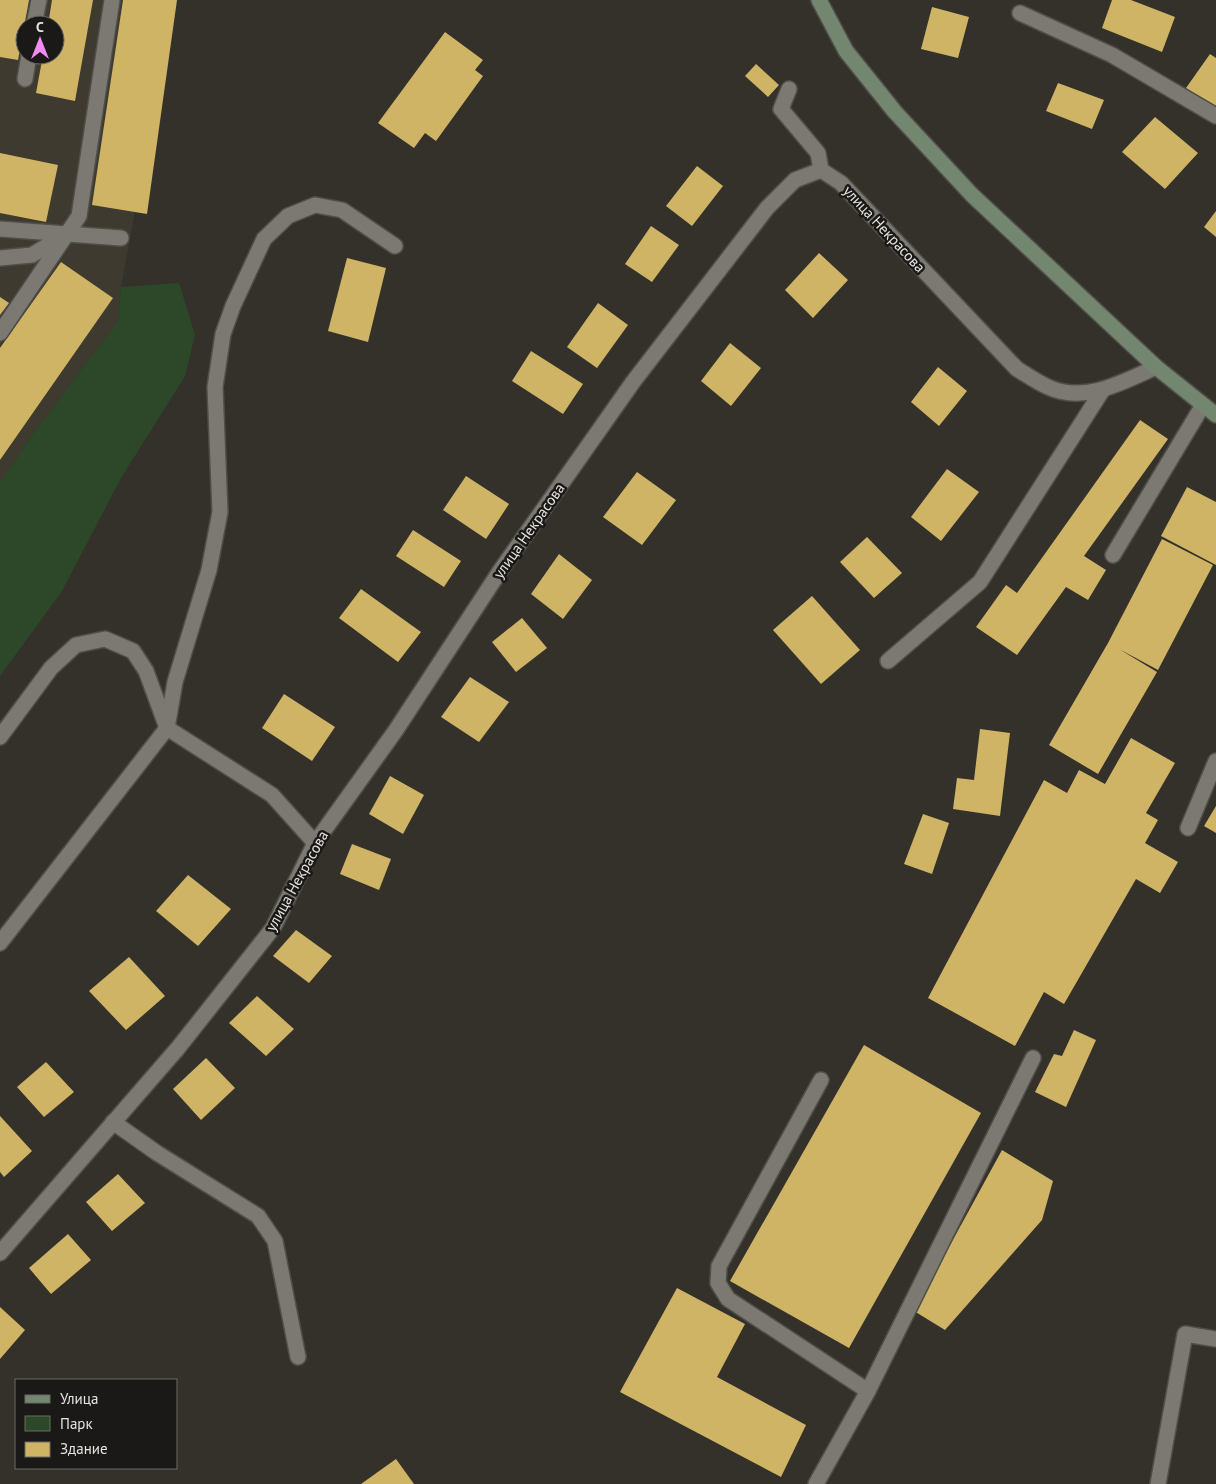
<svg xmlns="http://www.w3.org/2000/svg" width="1216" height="1484" viewBox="0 0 1216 1484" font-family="'PT Sans',sans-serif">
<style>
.built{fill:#3e3a2f;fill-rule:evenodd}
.green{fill:#2c4829}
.building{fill:#cfb465}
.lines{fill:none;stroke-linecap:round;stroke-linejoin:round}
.service-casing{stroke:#504e49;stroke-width:18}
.minor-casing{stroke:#504e49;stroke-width:18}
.secondary-casing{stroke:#504e49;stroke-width:18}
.service{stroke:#7c7972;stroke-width:15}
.minor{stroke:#7c7972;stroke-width:15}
.secondary{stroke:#73866f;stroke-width:15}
.labels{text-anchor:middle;stroke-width:5;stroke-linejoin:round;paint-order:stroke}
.street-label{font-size:15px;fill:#e5e4e0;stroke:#1a1917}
</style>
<rect width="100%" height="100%" fill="#34312b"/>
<path class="built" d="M0,0H174L121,287L118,321L31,437L0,483ZM25,25H55V55H25Z"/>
<path class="green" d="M179,283L195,335L185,376L121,478L62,591L0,676V483L31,437L118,321L121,287Z"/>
<g class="building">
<path d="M0,0H29L18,60L0,57Z"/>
<path d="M52,0H93L75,101L36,93L43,55H55V25H48Z"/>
<path d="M123,0H177L147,214L92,205Z"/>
<path d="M1112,0H1131L1175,17L1162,52L1102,28Z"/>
<path d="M932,7L969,17L958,58L921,49Z"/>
<path d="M445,32L483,60L475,70L483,76L436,141L425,133L414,148L378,123Z"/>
<path d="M1210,54L1216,58V109L1186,88Z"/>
<path d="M756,64L779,85L768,97L745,76Z"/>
<path d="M1058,83L1104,100L1092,129L1046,111Z"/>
<path d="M1155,117L1198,153L1165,189L1122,152Z"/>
<path d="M0,153L58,165L46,222L0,213Z"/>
<path d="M697,166L723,186L692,226L666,206Z"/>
<path d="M1216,211V237L1204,227Z"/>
<path d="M651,226L679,245L652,282L625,264Z"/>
<path d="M819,253L848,280L813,318L785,290Z"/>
<path d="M347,258L386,268L368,342L328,331Z"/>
<path d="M61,262L113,298L0,460V348Z"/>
<path d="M0,297L9,303L0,315Z"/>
<path d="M598,303L628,325L597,368L567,347Z"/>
<path d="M730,343L761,368L731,406L701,381Z"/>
<path d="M531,351L583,384L563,414L512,381Z"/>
<path d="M938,367L967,391L939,426L911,402Z"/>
<path d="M1140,420L1168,439L1084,556L1106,570L1088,600L1066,587L1017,655L976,627L1006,585L1017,593Z"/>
<path d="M947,469L979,492L941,541L911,517Z"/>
<path d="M637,472L676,500L642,545L603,517Z"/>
<path d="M466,476L509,504L486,539L443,510Z"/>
<path d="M1187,487L1216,502V565L1161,536Z"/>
<path d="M413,530L461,561L444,587L396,556Z"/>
<path d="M867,537L902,573L874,598L840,562Z"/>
<path d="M1162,539L1213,565L1158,670L1119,649L1157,672L1098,774L1049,745L1108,643Z"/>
<path d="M559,554L592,580L563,619L531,594Z"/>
<path d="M361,589L421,632L398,662L339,618Z"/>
<path d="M812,596L860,650L821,684L773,630Z"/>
<path d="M522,618L547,648L516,672L492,642Z"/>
<path d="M470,677L509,702L479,742L441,717Z"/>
<path d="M284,694L335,727L312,761L262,728Z"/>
<path d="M980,729L1010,733L1000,816L953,809L957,778L974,780Z"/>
<path d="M1131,738L1175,763L1146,813L1158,820L1145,843L1178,862L1160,893L1136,879L1064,1004L1044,992L1015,1046L928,998L1044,780L1067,793L1079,770L1105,784Z"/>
<path d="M390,776L424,795L403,834L369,814Z"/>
<path d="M1216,806V833L1204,826Z"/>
<path d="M923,814L949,823L932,874L904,864Z"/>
<path d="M352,844L391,859L379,890L340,874Z"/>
<path d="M188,875L231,909L198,946L156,911Z"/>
<path d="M296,930L332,956L309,983L273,956Z"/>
<path d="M129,957L165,996L126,1030L89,991Z"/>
<path d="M257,996L294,1029L266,1056L229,1023Z"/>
<path d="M1074,1030L1096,1040L1066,1107L1035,1092L1054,1054L1062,1056Z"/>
<path d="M864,1045L981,1113L849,1348L730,1281Z"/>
<path d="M206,1058L235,1088L201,1120L173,1089Z"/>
<path d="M46,1062L74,1092L44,1117L17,1087Z"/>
<path d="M0,1116L32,1151L4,1177L0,1172Z"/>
<path d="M1002,1150L1053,1181L1042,1220L945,1330L914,1311Z"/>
<path d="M118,1174L145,1203L112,1231L86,1202Z"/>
<path d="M68,1234L91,1260L51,1294L29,1268Z"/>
<path d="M677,1288L745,1324L717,1377L806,1425L781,1477L620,1392Z"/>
<path d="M0,1307L25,1330L0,1359Z"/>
<path d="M396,1459L414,1484H361Z"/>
</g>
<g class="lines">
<defs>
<g id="service">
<path d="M789,89L781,109L818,153L821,170"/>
<path d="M1113,555L1203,405"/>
<path d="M1188,828L1216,761"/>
<path d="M821,1080L719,1266L718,1283L728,1299L868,1391"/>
<path d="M816,1484L868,1391L1033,1058"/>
<path d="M1158,1484L1185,1334L1216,1339"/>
</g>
<g id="minor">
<path d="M1020,13L1112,55L1216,116"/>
<path d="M34,25L39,0"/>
<path d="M25,79L29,55"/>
<path d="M0,229L121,238"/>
<path d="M0,258L32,255L65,235"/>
<path d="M0,333L79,216L112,0"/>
<path d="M888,661L980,582L1102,391"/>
<path d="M0,737L51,668L76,645L105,639L133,651L146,671L167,728L272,795L315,843"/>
<path d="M0,943L167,728L175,682L209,570L220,512L215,387L223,334L233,306L264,239L288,216L315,205L342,210L395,246"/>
<path d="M113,1122L157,1153L258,1216L275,1241L298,1357"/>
<path d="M0,1253L178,1048L273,928L315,843L396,730L500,571L633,382L767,208L795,180L821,170L841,183L1017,369C1027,375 1037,382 1048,387C1084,404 1123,382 1156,367"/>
</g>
<path id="secondary" d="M819,0L846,51L895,112L972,195L1156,367L1216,415"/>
</defs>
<use href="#service" class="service-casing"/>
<use href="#minor" class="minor-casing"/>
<use href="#secondary" class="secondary-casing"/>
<use href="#service" class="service"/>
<use href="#minor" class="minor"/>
<use href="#secondary" class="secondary"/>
</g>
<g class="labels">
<g class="street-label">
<text transform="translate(884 229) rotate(47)" y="5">улица Некрасова</text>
<text transform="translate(529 531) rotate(-55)" y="5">улица Некрасова</text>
<text transform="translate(297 881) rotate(-61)" y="5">улица Некрасова</text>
</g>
</g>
<rect x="15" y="1379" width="162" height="90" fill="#1a1917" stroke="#6b6a67"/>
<rect x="25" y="1395" width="25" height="8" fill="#73866f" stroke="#6b6a67"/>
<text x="60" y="1404" font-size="15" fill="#e5e4e0">Улица</text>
<rect x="25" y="1416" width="25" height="15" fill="#2c4829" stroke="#6b6a67"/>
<text x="60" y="1429" font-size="15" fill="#e5e4e0">Парк</text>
<rect x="25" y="1442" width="25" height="15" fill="#cfb465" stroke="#6b6a67"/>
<text x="60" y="1454" font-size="15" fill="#e5e4e0">Здание</text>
<g transform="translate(40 40)"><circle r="24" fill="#1a1917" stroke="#6b6a67"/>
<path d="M0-4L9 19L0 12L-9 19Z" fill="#f28af3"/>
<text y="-8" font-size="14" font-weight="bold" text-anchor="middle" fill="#e5e4e0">С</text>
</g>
</svg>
